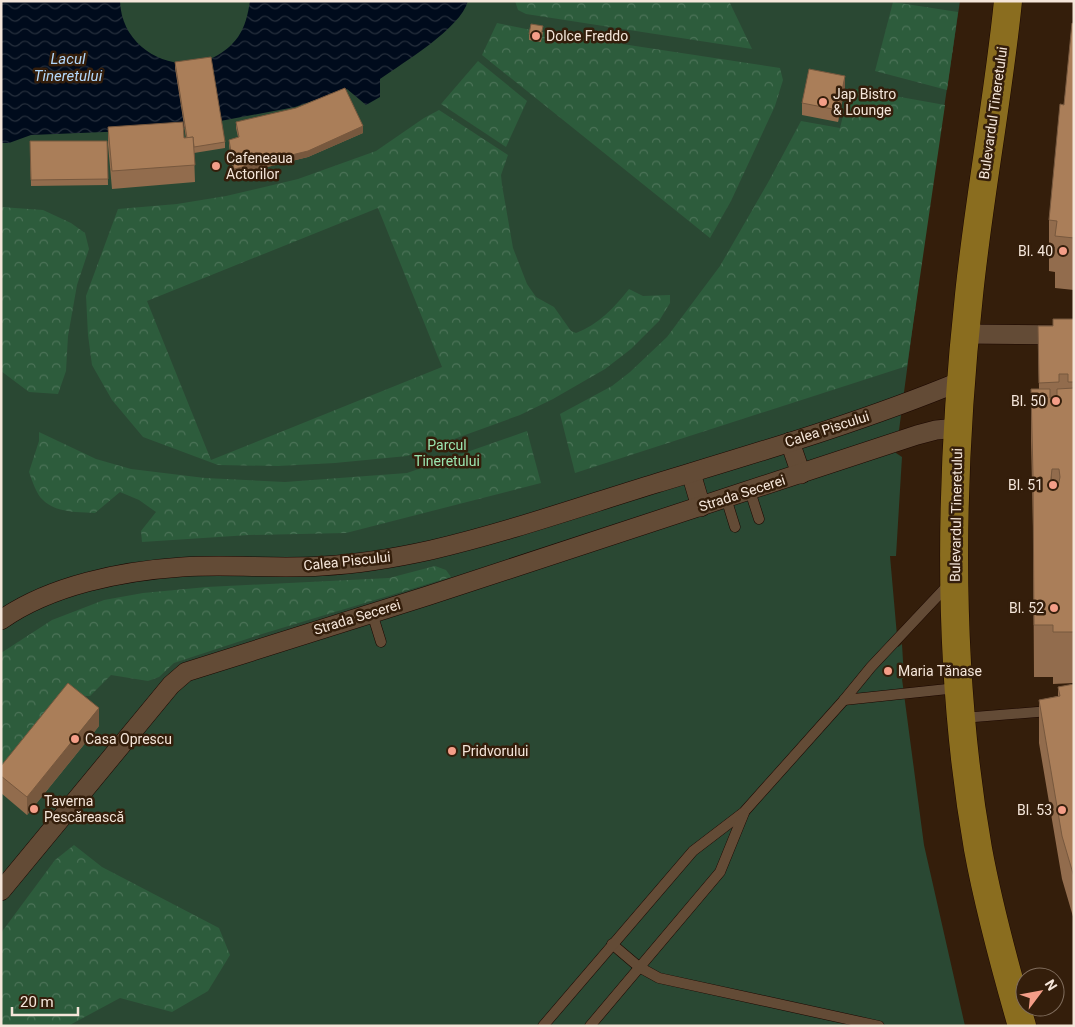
<svg xmlns="http://www.w3.org/2000/svg" width="1075" height="1027" viewBox="0 0 1075 1027" font-family="Roboto,sans-serif">
<style>
.green{fill:#2a4833}
.forest{fill:url(#forest-crowns);fill-rule:evenodd}
.water{fill:url(#water-waves)}
.lines{fill:none;stroke-linecap:round;stroke-linejoin:round}
.lane-casing{stroke:#1b0700;stroke-width:11}
.street-casing{stroke:#1b0700;stroke-width:20}
.primary-casing{stroke:#1b0700;stroke-width:29}
.lane{stroke:#634b36;stroke-width:10}
.street{stroke:#634b36;stroke-width:19}
.primary{stroke:#8a6d1f;stroke-width:28}
.wall{fill:#926c4d}
.shaded-wall{fill:#77583e}
.building{fill:#aa7e59;stroke:#77583e;fill-rule:evenodd}
.poi-dot{fill:#f49e88;stroke:#341e0b;stroke-width:2}
.labels{text-anchor:middle;stroke-width:5;stroke-linejoin:round;paint-order:stroke}
.poi-label{font-size:14px;fill:#f5e6da;stroke:#341e0b;text-anchor:start}
.street-label{font-size:14px;fill:#f5e6da;stroke:#341e0b}
.park-label{font-size:14px;fill:#9ae4af;stroke:#341e0b}
.water-label{font-size:15px;font-style:italic;fill:#b2d7fa;stroke:#341e0b}
</style>
<defs>
<pattern id="forest-crowns" width="20" height="18" patternUnits="userSpaceOnUse" patternTransform="scale(1.25)"><rect width="20" height="18" fill="#2d5c3c"/><path d="M2 6a3 3 0 1 1 6 0M12 15a3 3 0 1 1 6 0" fill="none" stroke="#4c7358"/></pattern>
<pattern id="water-waves" width="16" height="10" patternUnits="userSpaceOnUse" patternTransform="scale(1.25)"><rect width="16" height="10" fill="#000b1c"/><path d="M0 5q4-4 8 0t8 0" fill="none" stroke="#262f3c"/></pattern>
</defs>
<rect width="100%" height="100%" fill="#341e0b"/>
<path class="green" d="M1,1H960L922,256L896,453L902,457L896,556H890L898,647L902,644L904,678L902,679L924,845L965,1026H1Z"/>
<g class="forest">
<path d="M515,1H729L752,49L526,14L518,10Z"/>
<path d="M893,2L958,12L947,90L875,71Z"/>
<path d="M497,23L531,30L541,42L543,32L780,68L783,80L775,106L731,201L710,238L482,55Z"/>
<path d="M478,61L527,101L506,147L441,104Z"/>
<path d="M850,88L945,105L907,366L575,473L560,414L612,386L630,372L667,337L720,266L770,179L801,121L840,128Z"/>
<path d="M439,110L508,155L501,175L502,185L513,248L527,284L536,297L554,307L571,331L576,333C598,325 615,307 629,289L643,296L670,295V303L659,321L631,349L605,369L553,399L520,415L407,456L335,463L278,466L218,465L143,437L112,400L92,365L88,335L86,296L118,209L177,204L226,196L298,179L376,151L424,118ZM378,208L442,367L211,460L147,301Z"/>
<path d="M1,207L43,210L71,223L85,233L89,249L77,285L68,336L66,371L58,394L29,392L1,371Z"/>
<path d="M527,431L541,483L346,533L249,535L142,542L141,531L156,512L139,500L120,492L95,513C78,512 56,513 43,500C36,494 32,480 29,472L39,441V432L96,459L131,469L205,478L285,482L407,473Z"/>
<path d="M435,566L446,570L451,577L262,634L174,663L159,677L148,681L111,675L90,696H66L1,773V653L52,620L104,600L143,593L207,587L389,578Z"/>
<path d="M74,845L102,867L219,928L230,955L208,991L172,1012L120,998L68,1026H1V933L55,860Z"/>
</g>
<path class="water" d="M1,1H120C122,62 202,86 238,37C245,27 248,14 250,1H468C460,29 404,62 380,79V97L366,105L347,89L295,107L178,129L31,135L9,143H1Z"/>
<g class="lines">
<defs>
<g id="lane">
<path d="M750,491L759,519"/>
<path d="M726,498L735,527"/>
<path d="M372,613L381,642"/>
<path d="M844,700L957,688"/>
<path d="M962,718L1074,709"/>
<path d="M612,944L639,967L659,978L879,1026"/>
<path d="M543,1026L693,851L744,812L844,700L871,667L949,584"/>
<path d="M590,1026L720,872L744,813"/>
</g>
<g id="street">
<path d="M965,334L1074,335"/>
<path d="M790,442L801,474"/>
<path d="M691,473L701,507"/>
<path d="M1,620C51,585 122,571 182,567C229,564 276,569 322,566C359,564 395,558 431,550C508,532 582,506 657,483C759,452 862,422 961,381"/>
<path d="M1,891L171,685L186,672L427,596L917,435L936,430L958,428"/>
</g>
<path id="primary" d="M1008,1C998,100 979,197 969,295C949,479 946,667 978,849C989,909 1005,967 1022,1026"/>
</defs>
<use href="#lane" class="lane-casing"/>
<use href="#street" class="street-casing"/>
<use href="#primary" class="primary-casing"/>
<use href="#lane" class="lane"/>
<use href="#street" class="street"/>
<use href="#primary" class="primary"/>
</g>
<g class="wall">
<path d="M1074,24V290L1055,288V272L1049,271V220Z"/>
<path d="M543,32L541,42L529,40V34Z"/>
<path d="M175,62L225,142V148L194,153L195,182L112,189L108,145V127L186,138L175,68Z"/>
<path d="M845,88L838,122L802,115V103Z"/>
<path d="M236,122L363,133L308,157L234,175L229,146V140L238,137L236,128Z"/>
<path d="M30,141H107L108,185L31,186Z"/>
<path d="M1074,319V683L1053,684V677H1034L1033,527L1031,441V389H1039L1038,326H1053Z"/>
<path d="M1074,684V920L1062,879L1039,743V700L1058,696V687Z"/>
<path d="M99,726L27,815L1,793V766Z"/>
</g>
<g class="shaded-wall">
<path d="M845,76V88L838,122V110Z"/>
<path d="M363,126V133L308,157L234,175V169Z"/>
<path d="M1052,469V521L1050,487Z"/>
<path d="M99,708V726L27,815V797Z"/>
</g>
<g class="building">
<path d="M1072,23L1074,24V238L1055,236L1057,221L1049,220L1060,104L1064,105Z"/>
<path d="M531,24L543,26L541,36L529,34Z"/>
<path d="M211,57L225,142L194,147L193,137L187,138L175,62Z"/>
<path d="M809,69L845,76L838,110L802,103Z"/>
<path d="M345,88L363,126L308,151L234,169L229,140L239,137L236,122L296,108Z"/>
<path d="M183,122L184,138L193,137L195,165L112,171L108,127Z"/>
<path d="M30,141H107L108,179L31,180Z"/>
<path d="M1053,319H1074V382H1068V374H1059V382L1039,383L1038,326H1053Z"/>
<path d="M1074,388V632H1053V625H1034L1033,475L1031,389H1050V398L1057,397V389ZM1052,469H1059L1060,477L1058,487H1050Z"/>
<path d="M68,683L99,708L27,797L1,776V766Z"/>
<path d="M1074,684V877L1062,836L1039,700L1060,696L1058,687Z"/>
</g>
<g class="poi-dot">
<circle cx="536" cy="36" r="5"/>
<circle cx="823" cy="102" r="5"/>
<circle cx="216" cy="166" r="5"/>
<circle cx="1063" cy="251" r="5"/>
<circle cx="1056" cy="401" r="5"/>
<circle cx="1053" cy="485" r="5"/>
<circle cx="1054" cy="608" r="5"/>
<circle cx="888" cy="671" r="5"/>
<circle cx="75" cy="739" r="5"/>
<circle cx="452" cy="751" r="5"/>
<circle cx="34" cy="809" r="5"/>
<circle cx="1062" cy="810" r="5"/>
</g>
<g class="labels">
<g class="poi-label">
<text x="546" y="41">Dolce Freddo</text>
<text x="833" y="99">Jap Bistro<tspan x="833" dy="16">&amp; Lounge</tspan></text>
<text x="226" y="163">Cafeneaua<tspan x="226" dy="16">Actorilor</tspan></text>
<text x="1053" y="256" text-anchor="end">Bl. 40</text>
<text x="1046" y="406" text-anchor="end">Bl. 50</text>
<text x="1043" y="490" text-anchor="end">Bl. 51</text>
<text x="1044" y="613" text-anchor="end">Bl. 52</text>
<text x="898" y="676">Maria Tănase</text>
<text x="85" y="744">Casa Oprescu</text>
<text x="462" y="756">Pridvorului</text>
<text x="44" y="806">Taverna<tspan x="44" dy="16">Pescărească</tspan></text>
<text x="1052" y="815" text-anchor="end">Bl. 53</text>
</g>
<g class="street-label">
<text transform="translate(993 113) rotate(-82)" y="5">Bulevardul Tineretului</text>
<text transform="translate(827 429) rotate(-18)" y="5">Calea Piscului</text>
<text transform="translate(742 493) rotate(-18)" y="5">Strada Secerei</text>
<text transform="translate(956 515) rotate(-89)" y="5">Bulevardul Tineretului</text>
<text transform="translate(347 561) rotate(-6)" y="5">Calea Piscului</text>
<text transform="translate(357 617) rotate(-17)" y="5">Strada Secerei</text>
</g>
<g class="park-label">
<text x="447" y="450">Parcul<tspan x="447" dy="16">Tineretului</tspan></text>
</g>
<g class="water-label">
<text x="68" y="64">Lacul<tspan x="68" dy="17">Tineretului</tspan></text>
</g>
</g>
<rect width="1075" height="1027" fill="none" stroke="#f5e6da" stroke-width="5"/>
<g transform="translate(1040 992) rotate(58)"><circle r="24" fill="#341e0b" stroke="#816e5e"/>
<path d="M0-4L9 19L0 12L-9 19Z" fill="#f49e88"/>
<text y="-8" font-size="14" font-weight="bold" text-anchor="middle" fill="#f5e6da">N</text>
</g>
<path d="M12 1007v8h66v-8" fill="none" stroke="#f5e6da" stroke-width="2.5"/>
<text x="20" y="1007" font-size="15" fill="#f5e6da" stroke="#341e0b" stroke-width="4" paint-order="stroke">20 m</text>
</svg>
